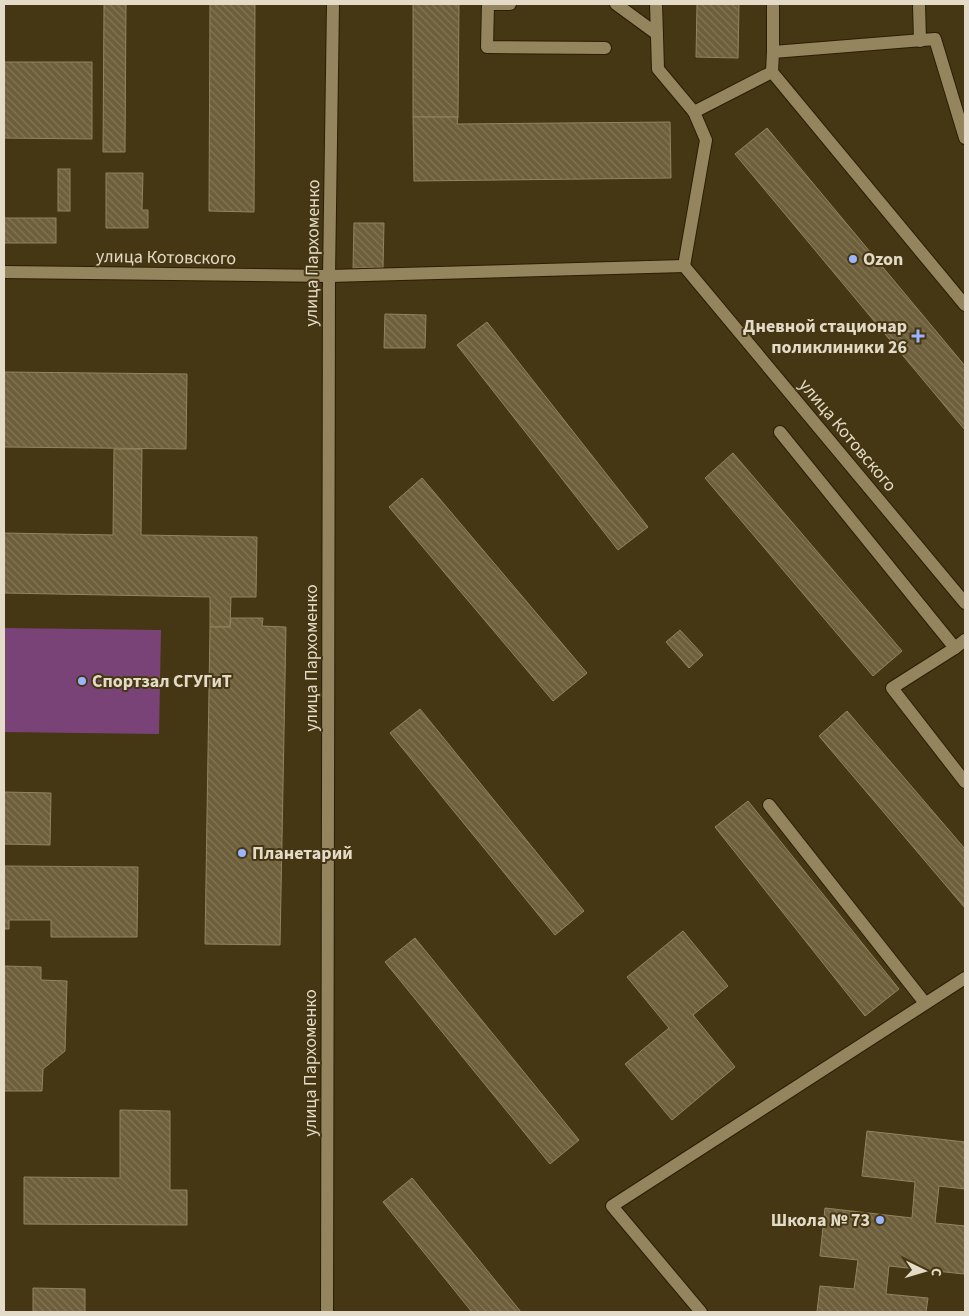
<svg xmlns="http://www.w3.org/2000/svg" width="969" height="1316" viewBox="0 0 969 1316" font-family="'Source Sans 3',sans-serif">
<style>
.grass{fill:#7a4378}
.building{fill:url(#building-back-hatch);stroke:#93835e}
.lines{fill:none;stroke-linecap:round;stroke-linejoin:round}
.minor-casing{stroke:#291f04;stroke-width:14}
.minor{stroke:#94855f;stroke-width:12}
.poi-dot{fill:#9ab5fd;stroke:#453713;stroke-width:2}
.labels{text-anchor:middle;stroke-width:4;stroke-linejoin:round;paint-order:stroke}
.street-label{font-size:18px;fill:#e3dbc7;stroke:#453713}
.poi-label{font-size:18px;font-weight:bold;fill:#e3dbc7;stroke:#453713;text-anchor:start}
</style>
<defs>
<pattern id="building-back-hatch" width="6" height="6" patternUnits="userSpaceOnUse" patternTransform="scale(1.25)"><rect width="6" height="6" fill="#6e5f3b"/><path d="M-1 5l2 2M0 0l6 6M5-1l2 2" fill="none" stroke="#837556"/></pattern>
</defs>
<rect width="100%" height="100%" fill="#453713"/>
<path class="grass" d="M4,628L161,630L159,734L4,732Z"/>
<g class="building">
<path d="M104,4H126L125,152H103Z"/>
<path d="M210,4H255L254,212L209,211Z"/>
<path d="M413,4H459L458,117H413Z"/>
<path d="M697,4H739L738,58L696,57Z"/>
<path d="M4,62H92V139L4,138Z"/>
<path d="M413,117H458L457,124L670,122L671,178L414,181Z"/>
<path d="M767,128L965,366V430L735,154Z"/>
<rect x="58" y="169" width="12" height="42"/>
<path d="M106,173H143L142,210H148V228H106Z"/>
<rect x="4" y="218" width="52" height="25"/>
<path d="M354,223H384L383,268H353Z"/>
<path d="M385,314L426,315L425,348H384Z"/>
<path d="M487,322L648,527L618,550L457,345Z"/>
<path d="M4,372L187,374L186,449L4,447Z"/>
<path d="M114,449H142L141,535L257,537L256,597H231L230,627H210V597L4,593V533L113,535Z"/>
<path d="M733,453L902,651L873,676L705,478Z"/>
<path d="M422,478L587,673L553,701L389,507Z"/>
<path d="M231,618H263L262,626L286,627L280,945L205,944L210,627H230Z"/>
<path d="M680,630L703,655L689,668L666,642Z"/>
<path d="M420,709L584,911L555,935L390,733Z"/>
<path d="M847,711L965,849V908L819,736Z"/>
<path d="M4,792L51,793L50,845L4,844Z"/>
<path d="M748,801L899,989L865,1016L715,827Z"/>
<path d="M4,866L138,867L137,937H51V920H9V929H4Z"/>
<path d="M683,931L728,986L693,1015L735,1067L672,1120L625,1064L669,1028L627,977Z"/>
<path d="M415,938L579,1140L550,1164L385,962Z"/>
<path d="M4,966L41,967V980L67,981L65,1051L43,1069L42,1091H4Z"/>
<path d="M120,1110L170,1111V1190H187V1225L24,1224V1177L120,1178Z"/>
<path d="M867,1131L965,1142V1189L939,1186L935,1223L965,1226V1260L964,1274L889,1266L886,1294L928,1298L926,1312H817L820,1286L854,1289L858,1260L820,1256L825,1208L912,1218L915,1182L862,1176Z"/>
<path d="M412,1178L521,1312H472L383,1202Z"/>
<path d="M33,1288L85,1289V1312H33Z"/>
</g>
<g class="lines">
<defs>
<g id="minor">
<path d="M488,4L487,47L605,48"/>
<path d="M488,4H510"/>
<path d="M616,4L657,34"/>
<path d="M656,4L658,69L694,112L706,140L684,266"/>
<path d="M919,4L920,41"/>
<path d="M773,52V4"/>
<path d="M772,72L965,305"/>
<path d="M694,112L772,72L773,52L935,39L965,138"/>
<path d="M684,266L965,603"/>
<path d="M4,272L329,276L684,266"/>
<path d="M780,432L955,648L965,640"/>
<path d="M955,648L892,688L965,782"/>
<path d="M769,805L925,1003"/>
<path d="M327,1312L329,276L333,4"/>
<path d="M701,1312L612,1206L965,978"/>
</g>
</defs>
<use href="#minor" class="minor-casing"/>
<use href="#minor" class="minor"/>
</g>
<g class="poi-dot">
<circle cx="853" cy="259" r="5"/>
<path d="M915.5 328.5h5v5h5v5h-5v5h-5v-5h-5v-5h5z"/>
<circle cx="82" cy="681" r="5"/>
<circle cx="242" cy="853" r="5"/>
<circle cx="880" cy="1220" r="5"/>
</g>
<g class="labels">
<g class="street-label">
<text transform="translate(312 253) rotate(-89)" y="6">улица Пархоменко</text>
<text transform="translate(166 257) rotate(1)" y="6">улица Котовского</text>
<text transform="translate(848 435) rotate(50)" y="6">улица Котовского</text>
<text transform="translate(311 658) rotate(-90)" y="6">улица Пархоменко</text>
<text transform="translate(310 1063) rotate(-90)" y="6">улица Пархоменко</text>
</g>
<g class="poi-label">
<text x="863" y="265">Ozon</text>
<text x="907" y="332" text-anchor="end">Дневной стационар<tspan x="907" dy="21">поликлиники 26</tspan></text>
<text x="92" y="687">Спортзал СГУГиТ</text>
<text x="252" y="859">Планетарий</text>
<text x="870" y="1226" text-anchor="end">Школа № 73</text>
</g>
</g>
<rect width="969" height="1316" fill="none" stroke="#e3dbc7" stroke-width="10"/>
<g transform="translate(924 1271) rotate(95)" stroke="#453713" stroke-width="4" paint-order="stroke">
<path d="M0-4L9 19L0 12L-9 19Z" fill="#e3dbc7"/>
<text y="-8" font-size="14" font-weight="bold" text-anchor="middle" fill="#e3dbc7">С</text>
</g>
</svg>
